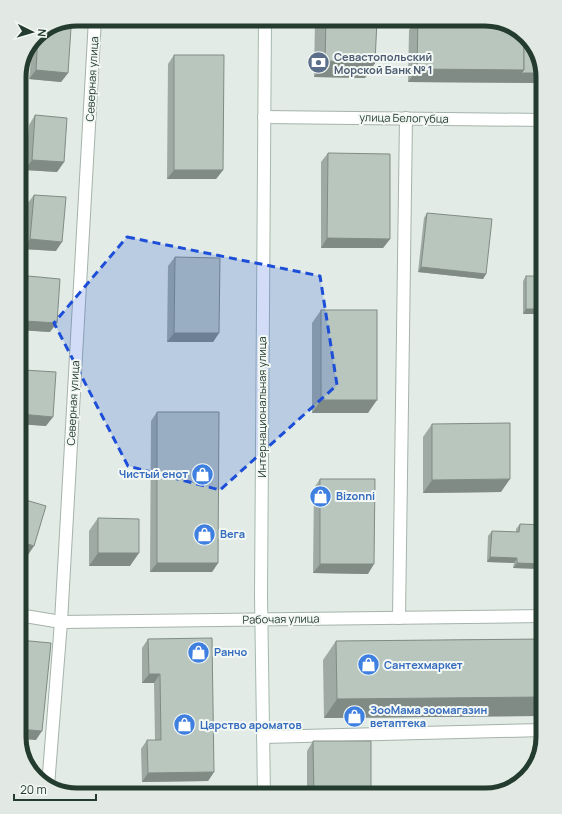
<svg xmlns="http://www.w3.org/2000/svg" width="562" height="814" viewBox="0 0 562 814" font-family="Manrope,sans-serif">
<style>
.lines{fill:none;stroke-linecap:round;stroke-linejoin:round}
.lane-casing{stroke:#a5b3ab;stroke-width:14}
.street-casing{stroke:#a5b3ab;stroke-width:14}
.secondary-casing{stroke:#a4b9ae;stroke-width:14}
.lane{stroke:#fff;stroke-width:12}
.street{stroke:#fff;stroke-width:12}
.secondary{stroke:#fff;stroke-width:12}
.wall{fill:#9eaaa3}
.shaded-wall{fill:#818b85}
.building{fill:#b8c6be;stroke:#818b85}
.marked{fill:#1d4ed8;fill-opacity:0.2;stroke:#1d4ed8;stroke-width:3;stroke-dasharray:8 5;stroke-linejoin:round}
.labels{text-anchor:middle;stroke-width:4;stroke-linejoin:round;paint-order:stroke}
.service-label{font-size:11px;font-weight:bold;fill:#4e5e75;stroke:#f3f8f4;text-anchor:start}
.street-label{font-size:11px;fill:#243b30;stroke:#f3f8f4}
.shop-label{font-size:11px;font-weight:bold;fill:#366cbe;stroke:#f3f8f4;text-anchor:start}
.rim{fill:none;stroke:#243b30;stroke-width:5}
</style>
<rect width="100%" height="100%" fill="#e2ebe5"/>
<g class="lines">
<defs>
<g id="lane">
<path d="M399,618L406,118"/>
<path d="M263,737L543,730"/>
</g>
<g id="street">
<path d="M264,117L543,120"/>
<path d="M19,615L61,622L543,616"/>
<path d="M48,786L61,622L95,19"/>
</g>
<path id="secondary" d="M264,795L261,595L265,19"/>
</defs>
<use href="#lane" class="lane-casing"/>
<use href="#street" class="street-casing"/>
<use href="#secondary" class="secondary-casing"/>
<use href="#lane" class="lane"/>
<use href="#street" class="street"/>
<use href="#secondary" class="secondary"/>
</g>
<g class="wall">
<path d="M198,19H217L213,25H198Z"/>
<path d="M315,19H377L375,63L365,78L314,77Z"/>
<path d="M416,19H489L541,73L534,83L408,82L409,30Z"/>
<path d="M39,34L68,73L61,82L29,79L32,48Z"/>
<path d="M174,55L223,170L216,179H167L168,64Z"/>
<path d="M35,115L64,162L57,172L25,170L29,125Z"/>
<path d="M537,136L543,175H534V141Z"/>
<path d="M328,153L390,239L383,248H321V162Z"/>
<path d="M34,195L56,251L23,249L27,204Z"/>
<path d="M427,213L486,274L483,279L418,272L424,218Z"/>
<path d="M175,257L219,333L213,342H167L168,266Z"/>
<path d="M28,276L50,332L19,330V317L22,286Z"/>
<path d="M526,276L543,314H523V281Z"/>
<path d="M321,310L368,413H312V323Z"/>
<path d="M24,370L46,426L19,424V377Z"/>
<path d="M157,412L218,563L212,572H150L151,421Z"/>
<path d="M432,424L501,492L423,493V437Z"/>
<path d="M320,479L368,574L313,573L314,488Z"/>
<path d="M98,518L130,566H89V531Z"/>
<path d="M520,524L543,569L513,568L514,563L487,562L488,536L492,531L516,532V529Z"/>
<path d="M148,639L214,772L208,781L142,782L141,749L147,740H155L154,683H142V648Z"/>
<path d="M543,639V710L539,716L324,718L323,660L336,641Z"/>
<path d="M313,741L371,795H307V751Z"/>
</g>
<g class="shaded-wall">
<path d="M202,19H217L213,25H198Z"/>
<path d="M325,61L375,63L365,78L314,77Z"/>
<path d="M417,69L524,70L541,73L534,83L408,82Z"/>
<path d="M36,70L68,73L61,82L29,79Z"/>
<path d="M32,160L64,162L57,172L25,170Z"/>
<path d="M174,170H223L216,179H167Z"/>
<path d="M537,170H543V175H534Z"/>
<path d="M327,238L390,239L383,248H321Z"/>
<path d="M30,239L62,242L56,251L23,249Z"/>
<path d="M421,267L486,274L483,279L418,272Z"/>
<path d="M526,309H543V314H523Z"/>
<path d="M25,321L57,323L50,332L19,330V329Z"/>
<path d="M174,333H219L213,342H167Z"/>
<path d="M321,400H377L368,413H312Z"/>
<path d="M20,414L53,417L46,426L19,424V416Z"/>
<path d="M510,479L501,492L423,493L432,480Z"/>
<path d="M19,541L34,546L28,555L19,553Z"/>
<path d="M98,553H139L130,566H89Z"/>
<path d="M490,557L517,558L514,563L487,562Z"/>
<path d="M157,563H218L212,572H150Z"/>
<path d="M517,563L543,564V569L513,568Z"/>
<path d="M320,564H374L368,574L313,573Z"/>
<path d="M149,674H160L154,683H142Z"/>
<path d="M543,697V710L539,716L324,718L337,699Z"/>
<path d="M19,729L42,731L36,740L19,739Z"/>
<path d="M214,772L208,781L142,782L148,773Z"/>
</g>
<g class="building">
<path d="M326,19H377L375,63L325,61Z"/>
<path d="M418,19H489L517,29L524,36V70L417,69Z"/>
<path d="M57,27L71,28L68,73L36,70L38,34Z"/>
<path d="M524,36L535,48L541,68V73H521L524,70Z"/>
<path d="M174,55H224L223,170H174Z"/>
<path d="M35,115L67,118L64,162L32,160Z"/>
<rect x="537" y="136" width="6" height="34"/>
<path d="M328,153L390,154V239L327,238Z"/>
<path d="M34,195L66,197L62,242L30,239Z"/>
<path d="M427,213L492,219L486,274L421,267Z"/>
<path d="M175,257L220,258L219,333H174Z"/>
<path d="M28,276L60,279L57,323L25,321Z"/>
<rect x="526" y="276" width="17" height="33"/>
<rect x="321" y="310" width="56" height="90"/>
<path d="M24,370L56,372L53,417L20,414Z"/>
<path d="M157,412H219L218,563H157Z"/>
<path d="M510,423V479L432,480V424Z"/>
<path d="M320,479H375L374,564H320Z"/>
<path d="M19,498L46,506L34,546L19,541Z"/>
<path d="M98,518L139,519V553H98Z"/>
<path d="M520,524L543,525V564L517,563V558L490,557L492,531L519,532Z"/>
<path d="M212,638L214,772L148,773L147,740H161L160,674H149L148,639Z"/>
<path d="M543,639V697L337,699L336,641Z"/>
<path d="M19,640L51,643L42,731L19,729Z"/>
<path d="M313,741H371V795H314Z"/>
</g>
<path class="marked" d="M127,237L320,276L337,385L220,490L128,466L54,323Z"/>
<defs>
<symbol id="bank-disc" viewBox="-11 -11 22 22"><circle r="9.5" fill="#5c6f8a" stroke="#f3f8f4"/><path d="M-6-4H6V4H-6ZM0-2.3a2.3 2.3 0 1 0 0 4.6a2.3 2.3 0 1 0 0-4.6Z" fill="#fff"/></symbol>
<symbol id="shop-disc" viewBox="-11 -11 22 22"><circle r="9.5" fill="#3f7fe0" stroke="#f3f8f4"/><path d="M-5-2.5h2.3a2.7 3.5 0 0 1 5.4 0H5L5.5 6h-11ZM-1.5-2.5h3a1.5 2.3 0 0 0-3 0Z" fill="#fff"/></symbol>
</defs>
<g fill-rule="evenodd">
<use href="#bank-disc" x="306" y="50" width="25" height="25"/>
<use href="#shop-disc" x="190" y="462" width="25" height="25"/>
<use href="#shop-disc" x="308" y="484" width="25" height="25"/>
<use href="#shop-disc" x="192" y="522" width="25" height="25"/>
<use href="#shop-disc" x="186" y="640" width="25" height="25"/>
<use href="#shop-disc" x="356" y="652" width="25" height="25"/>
<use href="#shop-disc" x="342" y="704" width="25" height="25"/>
<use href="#shop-disc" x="172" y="712" width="25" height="25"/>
</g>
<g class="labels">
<g class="service-label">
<text x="334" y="61">Севастопольский<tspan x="334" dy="13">Морской Банк № 1</tspan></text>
</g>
<g class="street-label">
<text transform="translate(92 79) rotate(-87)" y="4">Северная улица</text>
<text transform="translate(404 118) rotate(1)" y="4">улица Белогубца</text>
<text transform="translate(73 403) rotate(-87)" y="4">Северная улица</text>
<text transform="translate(262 407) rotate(-90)" y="4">Интернациональная улица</text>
<text transform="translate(281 619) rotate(-1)" y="4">Рабочая улица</text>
</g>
<g class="shop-label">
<text x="188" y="478" text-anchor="end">Чистый енот</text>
<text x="336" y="500">Bizonni</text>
<text x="220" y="538">Вега</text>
<text x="214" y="656">Ранчо</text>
<text x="384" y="669">Сантехмаркет</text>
<text x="370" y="714">ЗооМама зоомагазин<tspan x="370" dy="13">ветаптека</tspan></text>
<text x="200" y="729">Царство ароматов</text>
</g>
</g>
<path d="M0 0H562V814H0ZM77 26H485A51 51 0 0 1 536 77V737A51 51 0 0 1 485 788H77A51 51 0 0 1 26 737V77A51 51 0 0 1 77 26Z" fill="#e2e9e4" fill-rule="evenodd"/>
<path class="rim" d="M77 26H485A51 51 0 0 1 536 77V737A51 51 0 0 1 485 788H77A51 51 0 0 1 26 737V77A51 51 0 0 1 77 26Z"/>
<g transform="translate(32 32) rotate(95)" stroke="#f3f8f4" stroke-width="3" paint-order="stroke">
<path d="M0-3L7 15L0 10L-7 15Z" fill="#243b30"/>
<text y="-6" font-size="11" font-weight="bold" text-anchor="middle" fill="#243b30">N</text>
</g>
<path d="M14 794v6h82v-6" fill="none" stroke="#243b30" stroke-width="2"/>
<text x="20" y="794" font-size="12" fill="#243b30" stroke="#f3f8f4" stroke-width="3" paint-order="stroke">20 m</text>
</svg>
